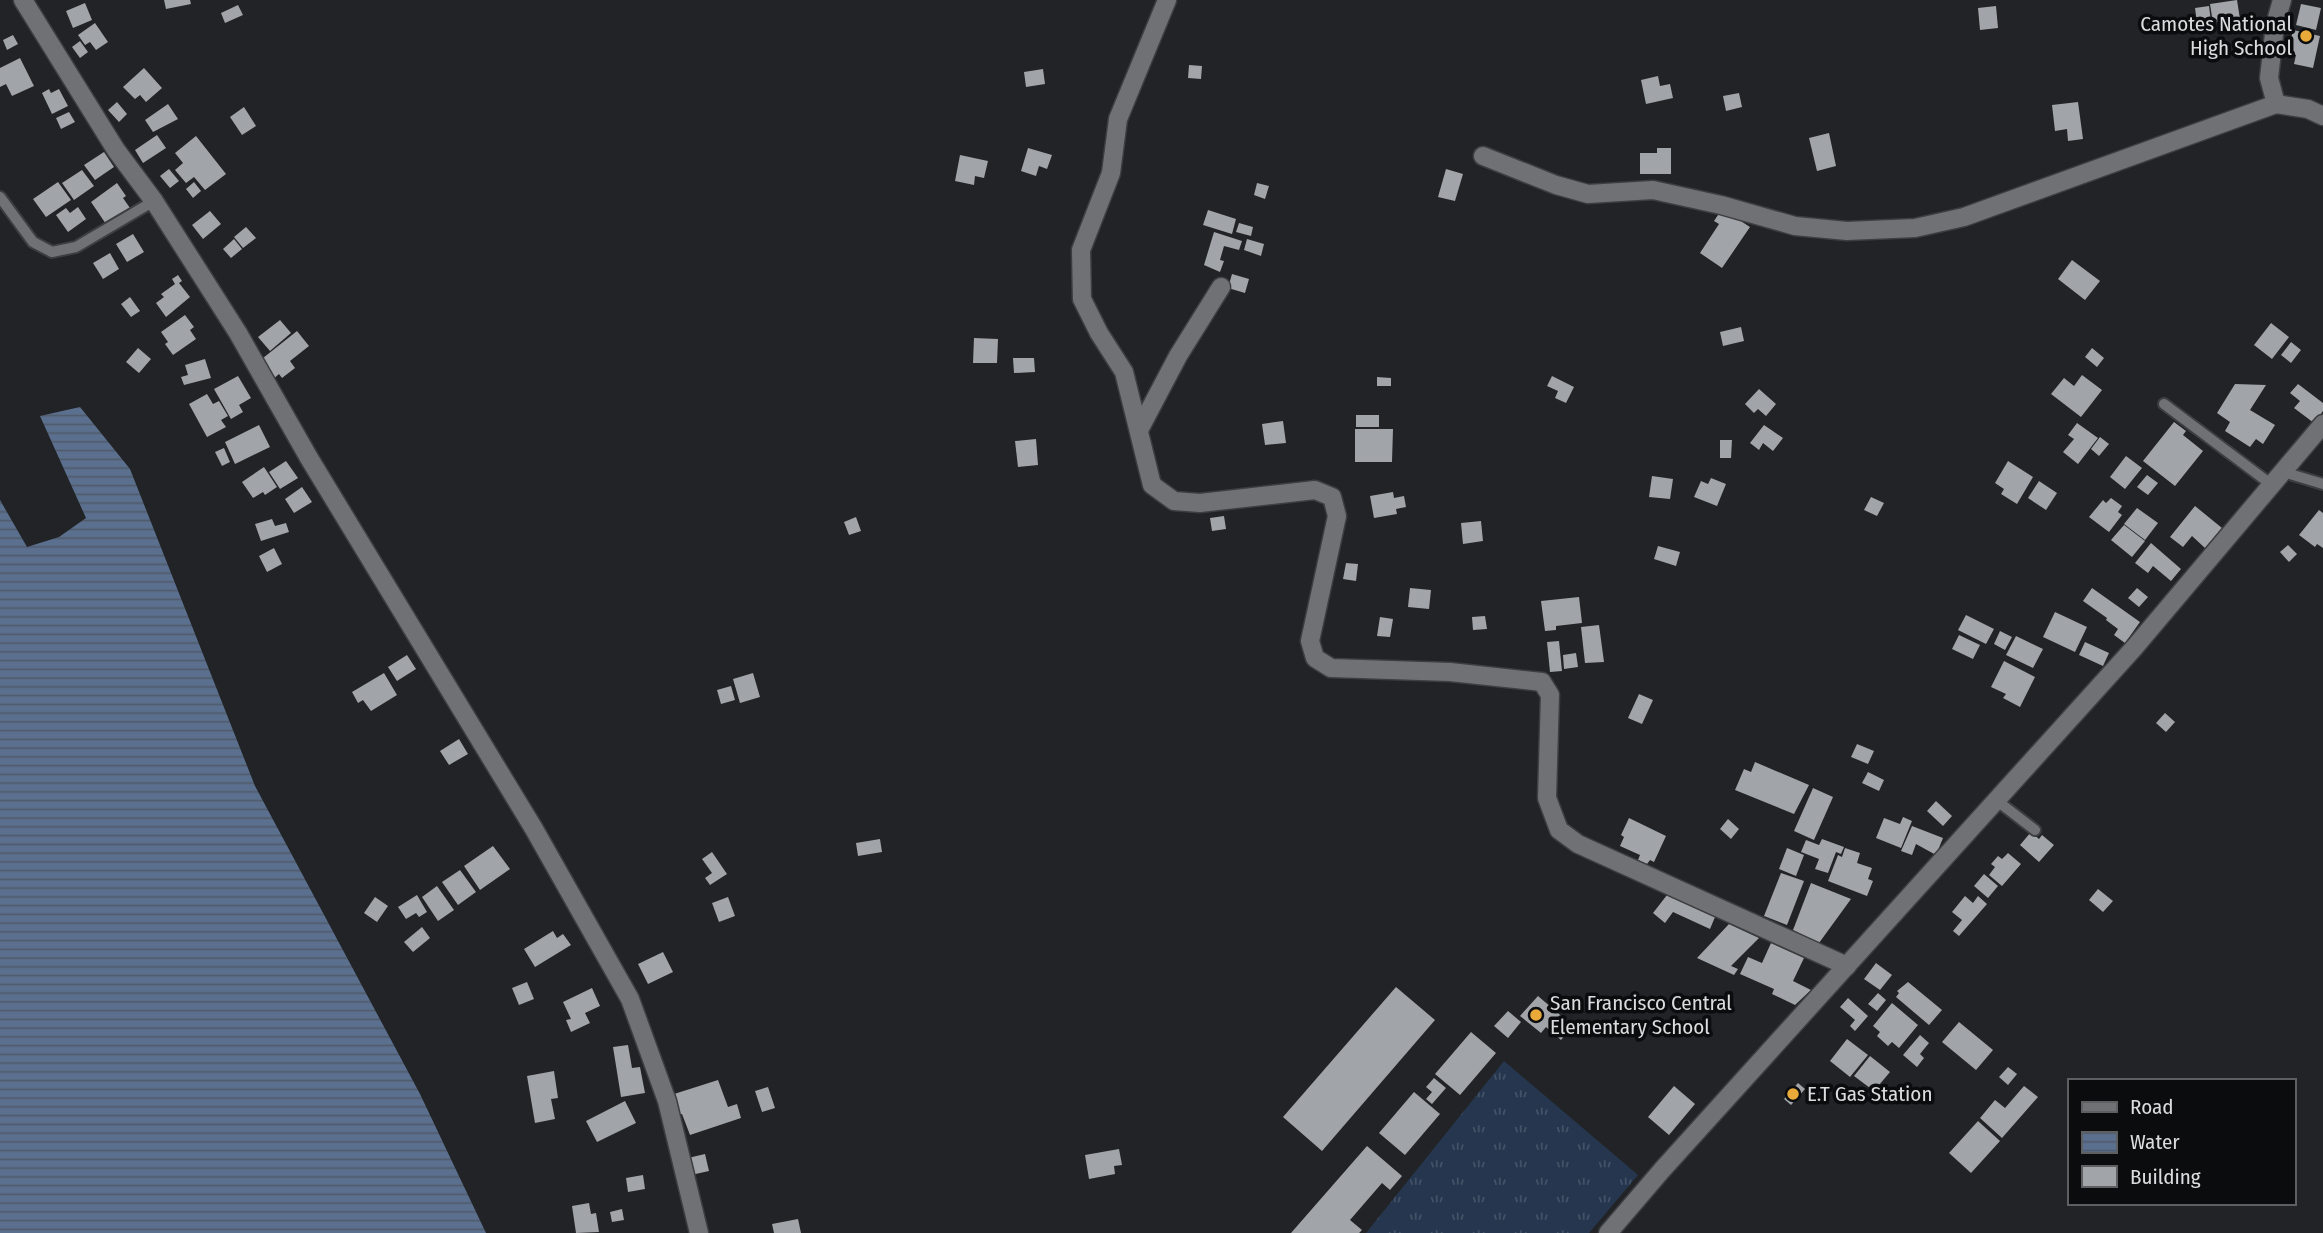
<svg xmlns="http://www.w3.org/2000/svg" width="2323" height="1233" viewBox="0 0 2323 1233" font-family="'Fira Sans Condensed',sans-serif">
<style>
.grass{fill:url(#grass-tufts)}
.water{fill:url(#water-rules)}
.building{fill:#a1a4a8}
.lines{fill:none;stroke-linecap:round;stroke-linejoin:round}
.service-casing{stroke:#3d3e41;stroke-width:14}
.minor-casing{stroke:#3d3e41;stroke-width:21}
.tertiary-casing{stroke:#3d3e41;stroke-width:21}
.secondary-casing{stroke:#3d3e41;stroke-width:21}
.service{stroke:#6f7175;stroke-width:10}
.minor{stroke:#6f7175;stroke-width:18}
.tertiary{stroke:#6f7175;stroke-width:18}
.secondary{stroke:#6f7175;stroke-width:18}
.poi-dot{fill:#eaaa39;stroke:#0b0c0e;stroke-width:2.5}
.labels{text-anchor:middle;stroke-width:7;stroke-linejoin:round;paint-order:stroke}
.poi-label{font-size:21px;fill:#dbdcde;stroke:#0b0c0e;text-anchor:start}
</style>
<defs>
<pattern id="grass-tufts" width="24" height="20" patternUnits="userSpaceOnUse" patternTransform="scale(1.75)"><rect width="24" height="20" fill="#25364e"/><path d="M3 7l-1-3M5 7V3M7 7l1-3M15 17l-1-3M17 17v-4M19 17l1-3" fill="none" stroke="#445267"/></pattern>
<pattern id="water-rules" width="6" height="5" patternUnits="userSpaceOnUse" patternTransform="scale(1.75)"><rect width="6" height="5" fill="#5b708e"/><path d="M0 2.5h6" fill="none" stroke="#505b6c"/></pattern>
</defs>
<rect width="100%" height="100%" fill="#212326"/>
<path class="grass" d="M1504,1061L1638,1175L1589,1233H1366Z"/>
<path class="water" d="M80,407L130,469L255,786L420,1094L486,1233H0V500L27,547L59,537L86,518L40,416Z"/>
<g class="building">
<path d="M164,0H190L191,4L166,9Z"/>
<path d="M2237,0L2240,19L2232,20L2233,27L2219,29L2218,22L2213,23L2210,4Z"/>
<path d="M85,3L92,20L73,28L66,11Z"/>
<path d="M2301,4L2321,8L2316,30L2296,25Z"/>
<path d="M238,5L243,15L225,23L221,13Z"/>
<path d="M1996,6L1998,28L1980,30L1978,8Z"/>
<path d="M2209,6L2211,22H2205L2206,29L2198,30L2195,8Z"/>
<path d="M95,23L108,42L96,50L90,42L85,45L78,35Z"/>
<path d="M2293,30L2320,36L2313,68L2294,64L2296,55L2288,53Z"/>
<path d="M13,35L18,44L7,50L3,40Z"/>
<path d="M80,41L88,52L80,58L72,47Z"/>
<path d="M2201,45L2214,47L2211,59L2199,56Z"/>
<path d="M20,58L34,86L12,96L6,84L0,87V68Z"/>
<path d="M1189,65L1202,66L1201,79L1188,78Z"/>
<path d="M144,68L162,88L146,102L140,95L135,99L123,87Z"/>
<path d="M1043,69L1045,84L1026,87L1024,72Z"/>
<path d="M1658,76L1660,86L1670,84L1673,98L1646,104L1641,80Z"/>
<path d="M49,89L51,93L59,89L68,106L52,114L42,93Z"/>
<path d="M1739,93L1742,107L1726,111L1723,96Z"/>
<path d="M117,102L127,114L119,122L108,110Z"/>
<path d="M2078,102L2083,139L2068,141L2067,129L2055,131L2052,105Z"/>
<path d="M168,104L178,119L153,132L145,120Z"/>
<path d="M244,107L256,126L242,135L230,117Z"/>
<path d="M69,112L75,122L61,129L56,118Z"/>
<path d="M1829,133L1836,166L1817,171L1809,138Z"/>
<path d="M157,135L166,148L143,163L135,150Z"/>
<path d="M196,136L226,174L205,190L194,177L186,183L175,170L183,163L175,153Z"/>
<path d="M1028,148L1052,155L1047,169L1039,166L1036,176L1021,171Z"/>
<path d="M1657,148H1671V174H1640V153H1657Z"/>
<path d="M104,152L114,167L95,180L84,165Z"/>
<path d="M960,155L988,161L984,178L975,176L974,185L955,181Z"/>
<path d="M169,169L179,181L170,188L160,176Z"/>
<path d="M1446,169L1463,174L1455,201L1438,197Z"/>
<path d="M82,170L94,186L74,200L62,183Z"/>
<path d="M58,182L71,200L46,217L33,199Z"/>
<path d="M194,182L201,191L193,198L186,189Z"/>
<path d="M117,183L126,196L123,198L130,208L106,224L91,202Z"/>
<path d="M1257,183L1269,186L1265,199L1254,195Z"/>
<path d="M78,207L86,219L68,232L56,215L66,208L70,213Z"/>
<path d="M1722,209L1750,227L1722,268L1700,253L1719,224L1714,221Z"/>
<path d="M1208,210L1236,219L1232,234L1203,225Z"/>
<path d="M210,211L221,224L203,239L192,225Z"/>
<path d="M1239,223L1253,227L1251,236L1236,232Z"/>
<path d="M246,227L256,238L243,248L234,237Z"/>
<path d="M1214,232L1242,241L1239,250L1224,246L1220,260L1224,261L1220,272L1204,265Z"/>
<path d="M133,234L144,252L127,262L116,244Z"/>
<path d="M234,239L242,249L231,258L223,249Z"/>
<path d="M1247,239L1264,244L1261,256L1244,250Z"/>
<path d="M110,253L119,269L103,279L93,263Z"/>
<path d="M2072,260L2100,281L2085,300L2058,279Z"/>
<path d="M1232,274L1249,279L1245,293L1228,288Z"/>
<path d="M178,275L182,281L179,283L190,297L166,317L156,303L164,297L161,294L175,284L172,279Z"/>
<path d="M130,297L140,311L131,317L121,304Z"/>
<path d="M185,315L194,327L190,330L196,339L173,355L165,344L168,342L161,332Z"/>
<path d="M280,320L291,333L270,351L258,337Z"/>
<path d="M2271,323L2289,337L2272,359L2254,345Z"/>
<path d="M1741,327L1744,341L1723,346L1720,332Z"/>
<path d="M297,331L309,346L290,361L295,368L282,378L279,374L272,380L258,362Z"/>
<path d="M974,338L998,339L997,363H973Z"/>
<path d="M2291,342L2301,350L2291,363L2281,355Z"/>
<path d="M138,348L151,359L139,373L126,362Z"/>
<path d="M2092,348L2104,358L2097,367L2085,357Z"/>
<path d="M1013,358H1034L1035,372L1014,373Z"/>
<path d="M205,359L211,378L184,385L181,377L188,375L185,365Z"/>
<path d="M2082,375L2102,390L2081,417L2051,394L2064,378L2074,386Z"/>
<path d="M238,376L251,398L239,405L243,412L231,419L214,389Z"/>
<path d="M1552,376L1574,387L1566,403L1555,398L1558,391L1547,386Z"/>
<path d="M1377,377L1391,378V386H1377Z"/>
<path d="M2235,384L2266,385L2250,410L2275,425L2263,444L2256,439L2250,447L2225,431L2230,422L2217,413Z"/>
<path d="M2298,384L2323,403V411L2314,423L2294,408L2300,401L2290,393Z"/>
<path d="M1759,389L1776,404L1766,416L1758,409L1754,413L1745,404Z"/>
<path d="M207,394L213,404L219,401L228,416L221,420L226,427L207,437L189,404Z"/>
<rect x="1356" y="415" width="23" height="12"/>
<path d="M1283,421L1286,443L1265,445L1262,424Z"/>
<path d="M2174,422L2186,431L2183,435L2203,451L2175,486L2143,461Z"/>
<path d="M2077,423L2098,438L2078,464L2063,452L2074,439L2068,435Z"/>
<path d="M259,425L270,447L235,464L225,442Z"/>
<path d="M1764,425L1783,438L1773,451L1763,443L1759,450L1750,443Z"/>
<path d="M1355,429H1393L1392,462H1355Z"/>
<path d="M2100,437L2109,444L2099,456L2091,449Z"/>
<path d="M1036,439L1038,465L1018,467L1015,441Z"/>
<path d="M1720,440H1732L1731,458H1720Z"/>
<path d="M224,448L230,462L222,466L215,452Z"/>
<path d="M2126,456L2142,468L2125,489L2110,477Z"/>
<path d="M286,461L298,478L280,489L269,472Z"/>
<path d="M2008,461L2033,477L2017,504L2001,494L2004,489L1995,483Z"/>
<path d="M264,467L277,487L265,495L263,492L253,498L242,482Z"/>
<path d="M2147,475L2158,483L2148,495L2137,487Z"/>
<path d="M1652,476L1673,479L1670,499L1649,497Z"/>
<path d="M1711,478L1726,484L1717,506L1694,497L1701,481L1708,484Z"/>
<path d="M2039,481L2057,493L2046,510L2028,498Z"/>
<path d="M302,487L312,502L294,513L285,499Z"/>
<path d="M1393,492L1394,498L1404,496L1406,507L1396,509L1397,514L1374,518L1370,496Z"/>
<path d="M1871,497L1884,503L1877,516L1864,510Z"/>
<path d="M2111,498L2122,506L2118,512L2122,515L2109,532L2089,517L2103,500L2106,503Z"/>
<path d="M2195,506L2222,528L2205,548L2192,536L2183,547L2170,537Z"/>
<path d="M2137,508L2158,523L2145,540L2124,524Z"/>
<path d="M2319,510L2323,513V548L2317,544L2315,547L2299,535Z"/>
<path d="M1224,516L1226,529L1212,531L1210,518Z"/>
<path d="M856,517L861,531L849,535L844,522Z"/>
<path d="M272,519L275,526L286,523L289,532L261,541L255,524Z"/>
<path d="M1481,521L1483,541L1463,544L1461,523Z"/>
<path d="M2124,525L2145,541L2132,557L2111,540Z"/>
<path d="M2151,543L2181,569L2171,581L2153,566L2148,573L2135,563Z"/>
<path d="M2288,545L2297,554L2289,562L2280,552Z"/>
<path d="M1658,546L1680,552L1676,566L1654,559Z"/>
<path d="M274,548L282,564L267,572L259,556Z"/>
<path d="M1346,563L1358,564L1356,581L1343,579Z"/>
<path d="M1410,588L1431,590L1429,609L1408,607Z"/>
<path d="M2092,588L2140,622L2125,643L2114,635L2118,629L2106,620L2107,618L2083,601Z"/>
<path d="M2137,588L2148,597L2139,607L2128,598Z"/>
<path d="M1579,597L1582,623L1556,626V630L1545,631L1541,601Z"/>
<path d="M2055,612L2087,627L2075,652L2043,637Z"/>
<path d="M1966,615L1994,629L1986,644L1958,630Z"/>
<path d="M1485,616L1487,629L1473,630L1472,617Z"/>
<path d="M1380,617L1393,619L1390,637L1377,636Z"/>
<path d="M1599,625L1604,662L1585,663L1581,627Z"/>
<path d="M2000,631L2012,637L2005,650L1994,644Z"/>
<path d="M1959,635L1980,645L1973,659L1952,649Z"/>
<path d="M2016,636L2043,649L2033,668L2006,655Z"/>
<path d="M1559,641L1562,671L1550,672L1547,642Z"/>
<path d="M2085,642L2109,653L2103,666L2079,655Z"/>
<path d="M1576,653L1578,667L1564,669L1563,655Z"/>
<path d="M407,655L416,669L397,681L388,667Z"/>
<path d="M2004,661L2035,677L2020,707L2003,698L2006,694L1991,687Z"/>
<path d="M384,673L397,695L371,711L363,700L358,703L352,692Z"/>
<path d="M753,673L760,697L740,703L733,679Z"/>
<path d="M731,686L735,700L721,704L717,690Z"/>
<path d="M1639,694L1653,700L1642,724L1628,718Z"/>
<path d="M2165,713L2175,722L2166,732L2156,723Z"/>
<path d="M459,739L468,754L449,765L440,751Z"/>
<path d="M1857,744L1874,751L1868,764L1851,757Z"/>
<path d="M1755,762L1809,785L1794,814L1735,790L1744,769L1751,772Z"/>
<path d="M1868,772L1884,780L1879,791L1862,783Z"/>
<path d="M1813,788L1833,797L1814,840L1794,831Z"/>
<path d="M1936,801L1952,816L1943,826L1927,811Z"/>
<path d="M1903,817L1912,821L1901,848L1876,838L1884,818L1900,824Z"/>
<path d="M1629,818L1666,836L1654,862L1650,860L1647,864L1638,860L1640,855L1620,846L1624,837L1621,835Z"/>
<path d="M1728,819L1739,829L1731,839L1720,829Z"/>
<path d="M1912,826L1943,838L1936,855L1916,844L1912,855L1901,851Z"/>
<path d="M2031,832L2039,839L2042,835L2054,845L2039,862L2020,845Z"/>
<path d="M880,839L882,852L858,856L856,843Z"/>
<path d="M1822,839L1844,847L1841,854L1836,852L1828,873L1815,869L1819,859L1801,852L1806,840L1819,845Z"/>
<path d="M493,846L510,869L480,890L464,866Z"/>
<path d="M1787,848L1804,855L1796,876L1779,869Z"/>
<path d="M1845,848L1860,853L1857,863L1872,868L1868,879L1873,881L1867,896L1828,881L1838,855L1842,857Z"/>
<path d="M712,852L727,874L710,885L705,878L712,873L702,859Z"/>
<path d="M2008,853L2021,864L2002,886L1989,875L1995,867L1991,864L1998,856L2002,859Z"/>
<path d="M460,870L476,892L458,905L442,882Z"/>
<path d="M1781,873L1804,881L1787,925L1764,916Z"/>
<path d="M1984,874L1998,886L1988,898L1974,886Z"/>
<path d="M1811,883L1851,899L1819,943L1793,930Z"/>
<path d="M437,886L454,910L438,921L422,897Z"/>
<path d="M2098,889L2113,901L2103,912L2089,900Z"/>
<path d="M417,895L427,912L419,917L416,913L406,919L398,907Z"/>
<path d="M1667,895L1715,917L1710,929L1673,912L1665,923L1653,913Z"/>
<path d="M1965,896L1973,903L1978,896L1987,904L1959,936L1953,931L1962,920L1952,912Z"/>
<path d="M375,897L388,906L377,922L364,913Z"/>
<path d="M728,897L735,916L719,922L712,903Z"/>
<path d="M1729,924L1759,938L1731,966L1738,969L1734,975L1697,958Z"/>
<path d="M422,927L430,938L413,952L404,942Z"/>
<path d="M553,931L557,938L563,934L571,945L535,967L524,949Z"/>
<path d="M1771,943L1804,958L1793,981L1811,990L1795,1005L1772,994L1774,989L1740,974L1748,957L1762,963Z"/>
<path d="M663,952L673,972L648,984L638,964Z"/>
<path d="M1876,963L1892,975L1880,990L1864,979Z"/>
<path d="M527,982L534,999L519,1005L512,988Z"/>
<path d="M1908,982L1942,1010L1929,1025L1896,997L1899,993L1897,991Z"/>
<path d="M1396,987L1435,1020L1322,1151L1283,1117Z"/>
<path d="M592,988L600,1006L585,1013L590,1023L571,1032L566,1020L571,1019L563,1002Z"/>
<path d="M1878,993L1886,1000L1877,1011L1868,1004Z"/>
<path d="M1538,996L1573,1026L1561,1040L1546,1027L1541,1033L1520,1016Z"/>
<path d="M1848,998L1868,1016L1855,1031L1850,1026L1855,1020L1840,1007Z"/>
<path d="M1892,1003L1918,1025L1899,1048L1892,1042L1888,1046L1877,1036L1880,1032L1873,1026Z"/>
<path d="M1508,1011L1521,1022L1508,1038L1494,1026Z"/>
<path d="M1959,1022L1993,1050L1976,1070L1942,1042Z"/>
<path d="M1471,1032L1496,1053L1460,1095L1435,1074Z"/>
<path d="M1920,1035L1929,1043L1920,1054L1924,1058L1917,1067L1903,1055Z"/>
<path d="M1847,1039L1868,1055L1850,1077L1830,1061Z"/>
<path d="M628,1045L632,1068L640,1067L645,1093L621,1097L613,1047Z"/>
<path d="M1870,1056L1890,1072L1874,1091L1854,1076Z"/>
<path d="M2008,1067L2017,1074L2008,1085L1999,1077Z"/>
<path d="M554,1071L558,1098L551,1099L555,1119L535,1123L527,1076Z"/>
<path d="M1434,1078L1446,1088L1432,1104L1426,1099L1432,1092L1426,1087Z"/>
<path d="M718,1080L728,1107L737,1104L741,1118L690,1135L682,1114L677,1115L671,1095Z"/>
<path d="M1798,1083L1805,1089L1791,1105L1784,1099Z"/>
<path d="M1674,1086L1695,1104L1669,1135L1648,1117Z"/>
<path d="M2024,1086L2038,1097L2002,1138L1980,1118L1995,1100L2005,1108Z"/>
<path d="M768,1087L775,1108L762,1112L755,1091Z"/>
<path d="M1414,1092L1440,1114L1405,1155L1379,1133Z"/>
<path d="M625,1101L636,1123L597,1142L586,1121Z"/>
<path d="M1978,1121L2000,1141L1971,1173L1949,1153Z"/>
<path d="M1367,1146L1402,1176L1390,1190L1382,1183L1350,1220L1362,1230L1359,1233H1291Z"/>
<path d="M1119,1149L1122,1165L1114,1166L1115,1174L1089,1179L1085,1155Z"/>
<path d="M705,1154L709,1171L691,1175L688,1158Z"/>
<path d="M643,1175L645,1189L628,1192L626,1178Z"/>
<path d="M589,1203L591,1214L596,1213L599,1232L576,1233L572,1206Z"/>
<path d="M622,1209L624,1220L612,1222L610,1212Z"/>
<path d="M798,1219L801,1233H774L772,1224Z"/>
</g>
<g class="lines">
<defs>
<g id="service">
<path d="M0,197L33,242L52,252L76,247L154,201"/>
<path d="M2164,404L2272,485"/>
<path d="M2283,472L2323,484"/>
<path d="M1996,800L2035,830"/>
</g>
<g id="minor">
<path d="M1167,0L1118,119L1111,173L1081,250L1082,299L1099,333L1124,372L1152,485L1174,501L1200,503L1315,490L1332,497L1337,516L1310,641L1315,658L1331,668L1450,672L1542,682L1550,695L1547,798L1559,830L1578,844L1847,966"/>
<path d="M2276,104L2269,78L2275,25L2282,0"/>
<path d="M1483,156L1556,185L1588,194L1653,190L1721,205L1795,226L1847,231L1915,228L1964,217L2276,104L2308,109L2323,116"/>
<path d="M1139,430L1178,356L1221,287"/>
</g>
<path id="tertiary" d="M23,0L116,150L154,201L238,333L309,458L534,829L630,999L667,1101L699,1233"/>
<path id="secondary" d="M1608,1233L1662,1170L2134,648L2323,424"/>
</defs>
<use href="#service" class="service-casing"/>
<use href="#minor" class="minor-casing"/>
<use href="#tertiary" class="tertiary-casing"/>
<use href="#secondary" class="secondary-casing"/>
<use href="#service" class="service"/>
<use href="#minor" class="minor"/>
<use href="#tertiary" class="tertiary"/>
<use href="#secondary" class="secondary"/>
</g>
<g class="poi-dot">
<circle cx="2306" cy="36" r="7"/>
<circle cx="1536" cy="1015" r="7"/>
<circle cx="1793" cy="1094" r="7"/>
</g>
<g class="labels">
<g class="poi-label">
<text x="2292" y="31" text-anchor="end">Camotes National<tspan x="2292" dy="24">High School</tspan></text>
<text x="1550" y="1010">San Francisco Central<tspan x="1550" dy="24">Elementary School</tspan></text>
<text x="1807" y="1101">E.T Gas Station</text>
</g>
</g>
<rect x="2068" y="1079" width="228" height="126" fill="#0b0c0e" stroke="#5e5f61" stroke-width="2"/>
<rect x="2082" y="1102" width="35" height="10" fill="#6f7175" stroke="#5e5f61" stroke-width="2"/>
<text x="2130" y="1114" font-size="21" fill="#dbdcde">Road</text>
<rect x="2082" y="1132" width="35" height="21" fill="url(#water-rules)" stroke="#5e5f61" stroke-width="2"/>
<text x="2130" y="1149" font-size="21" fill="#dbdcde">Water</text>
<rect x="2082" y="1166" width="35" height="21" fill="#a1a4a8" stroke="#5e5f61" stroke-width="2"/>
<text x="2130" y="1184" font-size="21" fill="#dbdcde">Building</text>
</svg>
